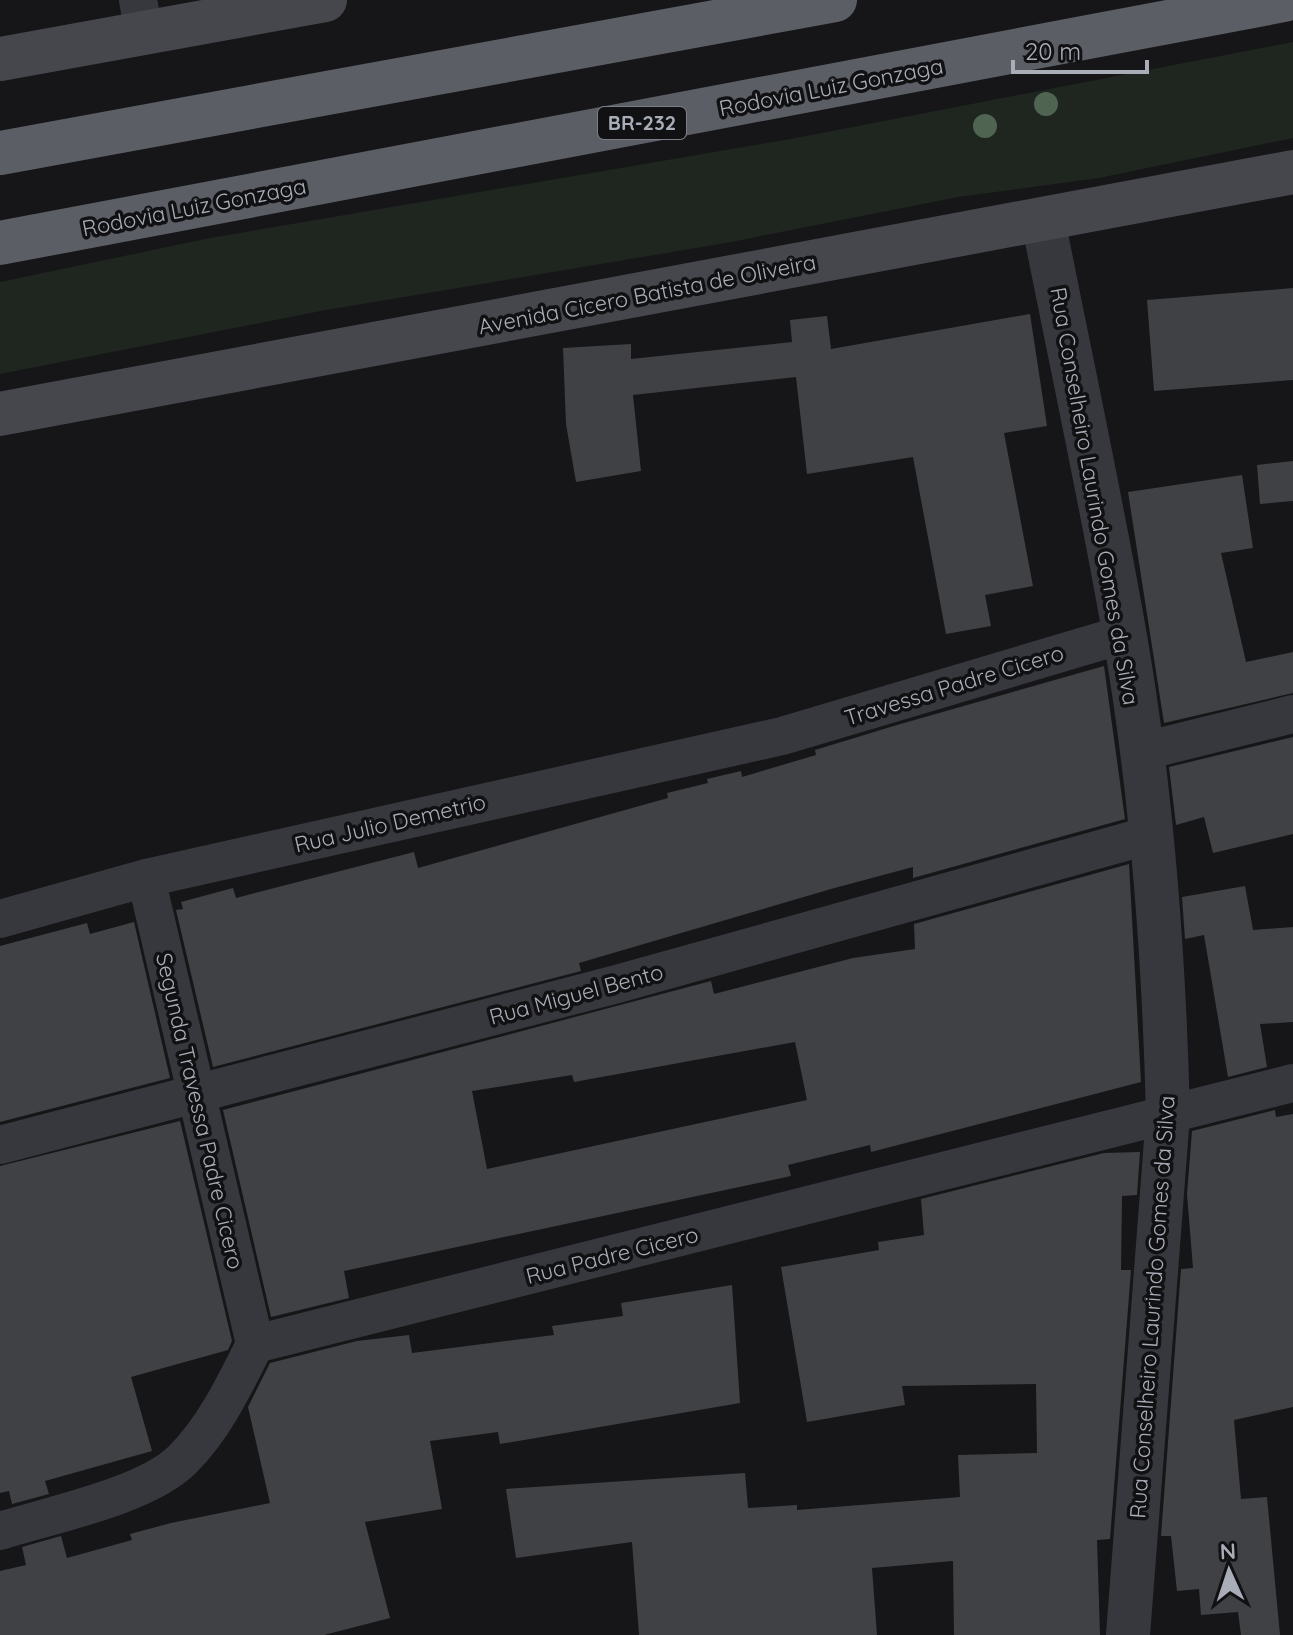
<svg xmlns="http://www.w3.org/2000/svg" width="1293" height="1635" viewBox="0 0 1293 1635" font-family="Quicksand,sans-serif">
<style>
.green{fill:#1e261f}
.building{fill:#404145;fill-rule:evenodd}
.lines{fill:none;stroke-linecap:round;stroke-linejoin:round}
.minor{stroke:#37383d;stroke-width:38}
.tertiary{stroke:#37383d;stroke-width:44}
.secondary{stroke:#45474d;stroke-width:44}
.trunk{stroke:#5b5e65;stroke-width:44}
.tree{fill:#506452}
.labels{text-anchor:middle;stroke-width:7;stroke-linejoin:round;paint-order:stroke}
.shield{fill:#111113;stroke:#7b7e86;stroke-width:2}
.shield-label{font-size:20px;font-weight:bold;fill:#a8adb8}
.street-label{font-size:22px;fill:#a8adb8;stroke:#111113}
</style>
<rect width="100%" height="100%" fill="#161618"/>
<path class="green" d="M1293,42V138L1099,178L958,197L726,243L326,310L0,374V282L210,238L796,138Z"/>
<g class="building">
<path d="M1293,288V380L1154,391L1147,300Z"/>
<path d="M1030,314L1047,426L1004,433L1033,586L985,595L991,626L946,634L913,457L807,474L796,377L633,395L641,471L576,482L566,424L563,348L631,344V359L792,342L790,320L827,316L831,349Z"/>
<path d="M1293,461V501L1260,504L1257,465Z"/>
<path d="M1242,475L1253,548L1221,553L1246,662L1293,652V693L1164,723L1128,492Z"/>
<path d="M1104,666L1125,819L913,878V867L831,889L579,963L581,971L213,1067L176,910L183,909L181,902L233,888L236,898L414,852L418,868L668,798L667,793L708,783L707,779L741,771L742,777L816,755L815,750L897,725Z"/>
<path d="M1293,737V834L1213,853L1204,817L1176,825L1169,767Z"/>
<path d="M1129,864L1141,1082L871,1152L870,1145L788,1165L791,1176L344,1271L349,1298L271,1317L223,1110L711,981L714,994L853,958L915,949L914,924ZM795,1042L807,1100L487,1169L472,1091L572,1075L574,1082Z"/>
<path d="M1245,886L1253,930L1293,927V1022L1260,1024L1267,1067L1228,1077L1204,935L1185,939L1182,897Z"/>
<path d="M134,922L170,1078L0,1122V946L87,923L90,934Z"/>
<path d="M1275,1110L1276,1117L1293,1114V1407L1234,1420L1241,1499L1267,1497L1280,1635H1241L1238,1612L1201,1615L1199,1589L1177,1591L1171,1536H1161L1181,1269L1193,1268L1187,1194L1192,1131Z"/>
<path d="M180,1121L232,1341L228,1350L131,1377L152,1451L45,1481L49,1494L12,1504L9,1491L0,1493V1166Z"/>
<path d="M1140,1152L1137,1195L1122,1196L1121,1270H1131L1110,1539L1097,1540L1100,1635H954L953,1561L872,1568L877,1635H639L632,1542L516,1558L506,1489L745,1473L748,1508L797,1505V1510L960,1497L958,1455L1037,1453L1036,1384L902,1386L905,1405L807,1422L781,1267L879,1250L878,1242L924,1235L921,1199L1104,1153Z"/>
<path d="M732,1285L740,1403L500,1444L498,1432L430,1441L442,1509L365,1522L390,1618L324,1635H0V1571L26,1565L22,1547L61,1536L67,1558L132,1540L130,1534L171,1523L270,1503L248,1407L270,1363L357,1341L409,1335L412,1353L554,1335L552,1326L623,1316L621,1303Z"/>
</g>
<g class="lines">
<g class="minor">
<path d="M138,0L144,33"/>
<path d="M1140,752L1293,714"/>
<path d="M146,878L255,1344"/>
<path d="M0,919L146,878L782,736L1125,634"/>
<path d="M0,1145L617,984L1150,835"/>
<path d="M0,1531C50,1515 147,1496 183,1459C215,1427 235,1384 255,1344L1293,1083"/>
</g>
<path class="tertiary" d="M1043,220C1070,357 1100,494 1124,631C1152,790 1164,955 1168,1115L1128,1635"/>
<g class="secondary">
<path d="M0,59L325,0"/>
<path d="M0,414L1293,172"/>
</g>
<g class="trunk">
<path d="M0,153L835,0"/>
<path d="M0,243L1284,0"/>
</g>
</g>
<g class="tree">
<circle cx="1046" cy="104" r="12"/>
<circle cx="985" cy="126" r="12"/>
</g>
<g class="labels">
<rect class="shield" x="598" y="107" width="88" height="32" rx="6"/>
<g class="shield-label">
<text x="642" y="130">BR-232</text>
</g>
<g class="street-label">
<text transform="translate(831 87) rotate(-11)" y="8">Rodovia Luiz Gonzaga</text>
<text transform="translate(194 207) rotate(-11)" y="8">Rodovia Luiz Gonzaga</text>
<text transform="translate(647 294) rotate(-11)" y="8">Avenida Cicero Batista de Oliveira</text>
<text transform="translate(1095 496) rotate(80)" y="8">Rua Conselheiro Laurindo Gomes da Silva</text>
<text transform="translate(954 685) rotate(-17)" y="8">Travessa Padre Cicero</text>
<text transform="translate(390 823) rotate(-13)" y="8">Rua Julio Demetrio</text>
<text transform="translate(576 994) rotate(-15)" y="8">Rua Miguel Bento</text>
<text transform="translate(200 1111) rotate(77)" y="8">Segunda Travessa Padre Cicero</text>
<text transform="translate(612 1255) rotate(-14)" y="8">Rua Padre Cicero</text>
<text transform="translate(1152 1307) rotate(-86)" y="8">Rua Conselheiro Laurindo Gomes da Silva</text>
</g>
</g>
<g transform="translate(1229 1571) rotate(357)" stroke="#111113" stroke-width="6" paint-order="stroke">
<path d="M0-6L14 30L0 20L-14 30Z" fill="#a8adb8"/>
<text y="-12" font-size="22" font-weight="bold" text-anchor="middle" fill="#a8adb8">N</text>
</g>
<path d="M1013 60v12h134v-12" fill="none" stroke="#a8adb8" stroke-width="4"/>
<text x="1025" y="60" font-size="24" fill="#a8adb8" stroke="#111113" stroke-width="6" paint-order="stroke">20 m</text>
</svg>
